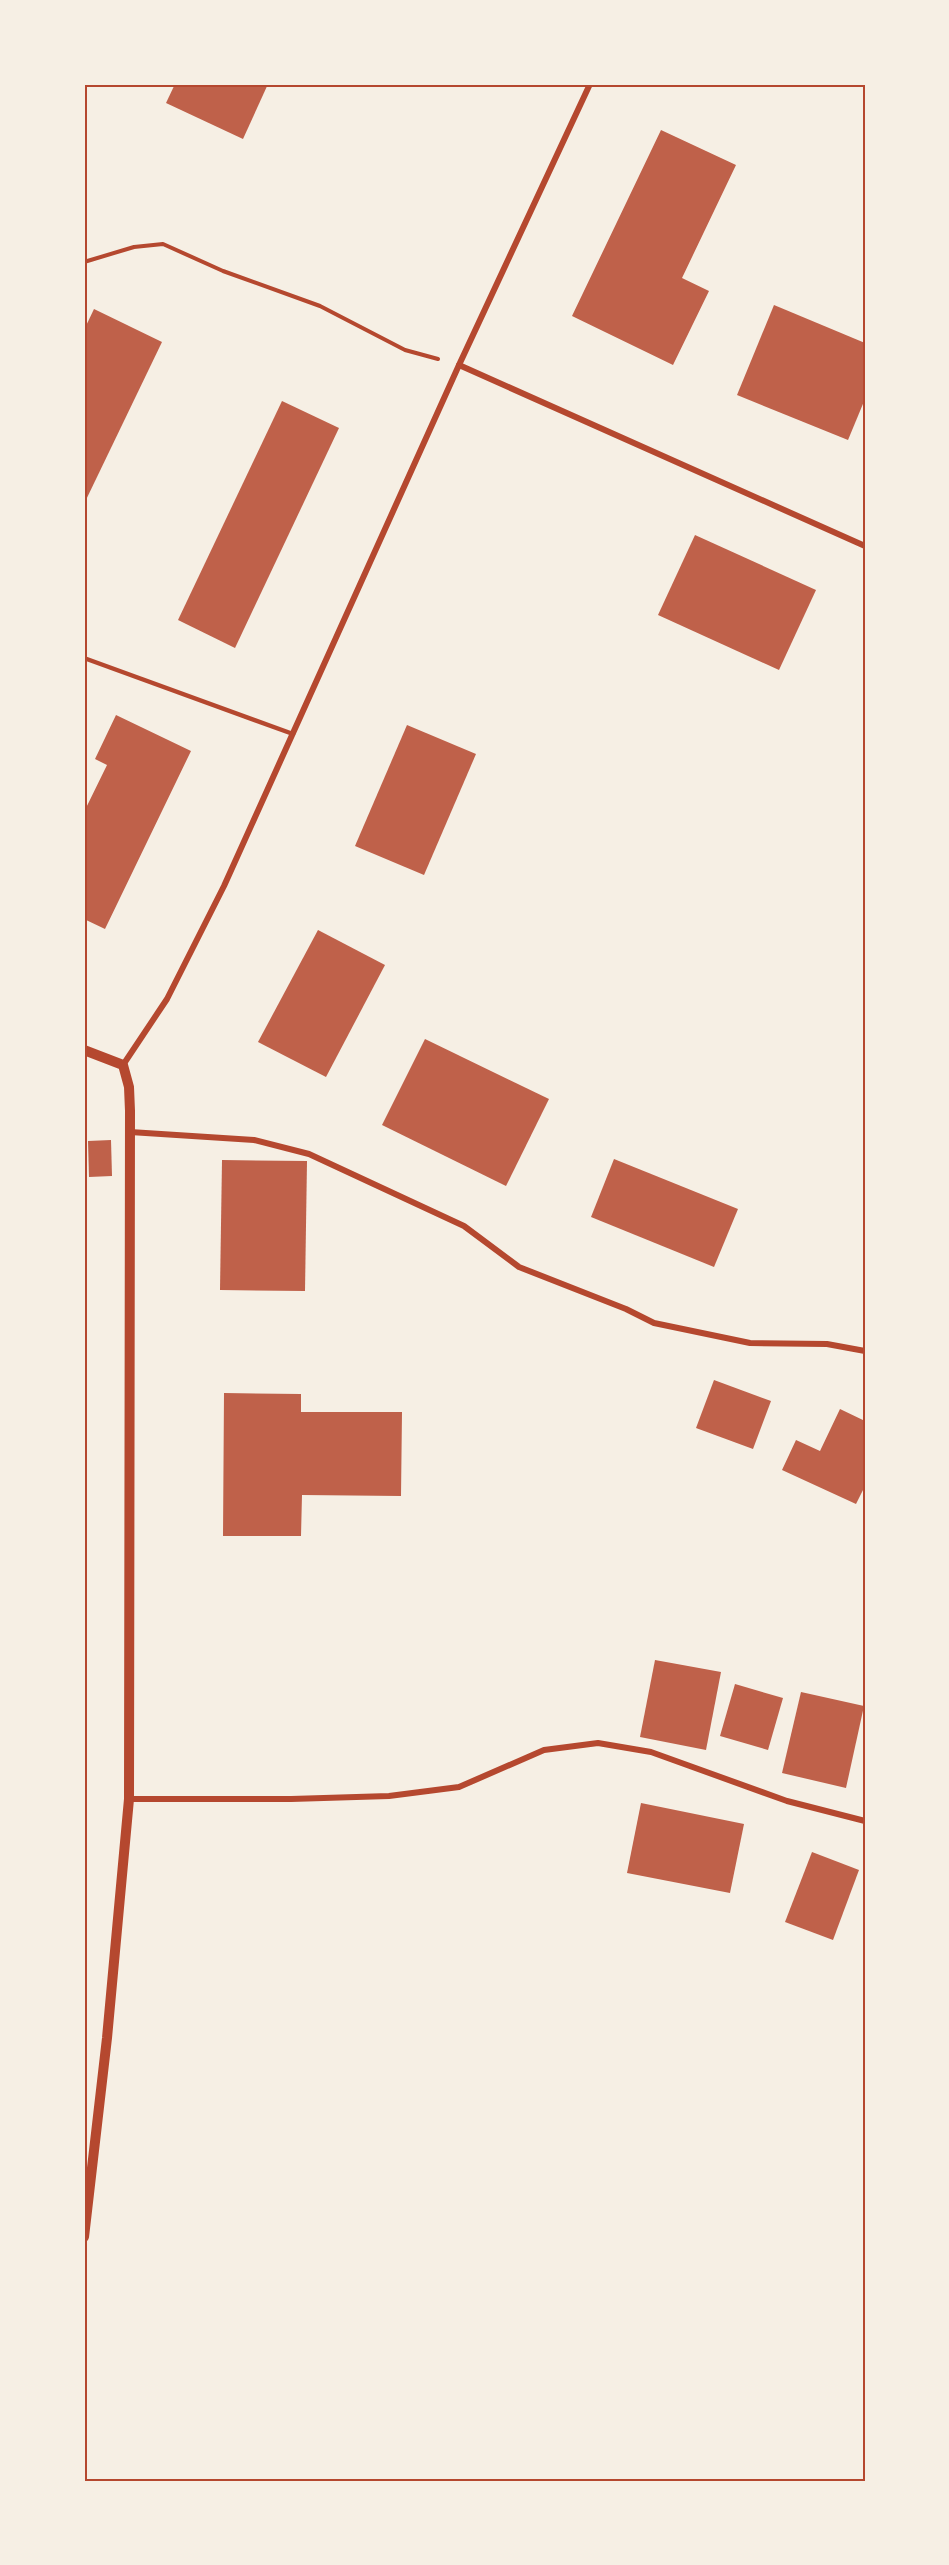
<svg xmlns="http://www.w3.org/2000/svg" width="949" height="2565" viewBox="0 0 949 2565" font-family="Ubuntu,sans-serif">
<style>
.building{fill:#bf614a}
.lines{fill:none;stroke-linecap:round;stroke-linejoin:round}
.path{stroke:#b5482f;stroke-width:4}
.service{stroke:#b5482f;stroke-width:4.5}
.minor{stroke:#b5482f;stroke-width:6}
.tertiary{stroke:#b5482f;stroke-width:10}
.neatline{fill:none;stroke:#b5482f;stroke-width:2}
</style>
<rect width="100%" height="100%" fill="#f6efe4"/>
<g class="building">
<path d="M175,84H268L243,139L166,103Z"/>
<path d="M661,130L736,165L682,278L709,291L673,365L572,316Z"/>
<path d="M774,305L865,343V399L848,440L737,395Z"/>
<path d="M94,309L162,342L84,504V330Z"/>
<path d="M282,401L339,428L235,648L178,620Z"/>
<path d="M695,535L816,590L779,670L658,615Z"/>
<path d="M116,715L191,751L105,929L84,919V812L107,765L95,759Z"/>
<path d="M407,725L476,754L424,875L355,846Z"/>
<path d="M318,930L385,965L326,1077L258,1042Z"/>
<path d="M425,1039L549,1099L506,1186L382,1125Z"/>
<path d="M111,1140L112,1176L89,1177L88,1141Z"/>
<path d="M614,1159L738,1209L714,1267L591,1217Z"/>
<path d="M222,1160L307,1161L305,1291L220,1290Z"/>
<path d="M714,1380L771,1401L753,1449L696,1428Z"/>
<path d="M224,1393L301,1394V1412H402L401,1496L302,1495L301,1536H223Z"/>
<path d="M840,1409L865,1421V1486L856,1504L782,1470L796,1440L820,1451Z"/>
<path d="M655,1660L721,1672L706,1750L640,1737Z"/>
<path d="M735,1684L783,1698L768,1750L720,1736Z"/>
<path d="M801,1692L864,1706L846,1788L782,1773Z"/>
<path d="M641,1803L744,1824L730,1893L627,1873Z"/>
<path d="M812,1852L859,1870L833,1940L785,1922Z"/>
</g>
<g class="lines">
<path class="path" d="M84,262L134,247L163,244L223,271L320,306L405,350L438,359"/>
<path class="service" d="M84,658L293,734"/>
<g class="minor">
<path d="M459,365L865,546"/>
<path d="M123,1065L167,999L224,886L459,365L590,84"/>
<path d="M130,1132L254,1140L309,1154L464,1226L519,1267L626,1309L654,1323L750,1343L827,1344L865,1351"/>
<path d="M129,1799H291L389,1796L459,1787L544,1750L598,1743L651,1752L787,1801L865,1821"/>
</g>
<path class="tertiary" d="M84,1050L123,1065L129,1087L130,1111L129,1799L107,2038L84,2237"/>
</g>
<rect width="949" height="2565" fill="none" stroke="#f6efe4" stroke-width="171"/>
<rect x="86" y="86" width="778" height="2394" class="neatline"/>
</svg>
